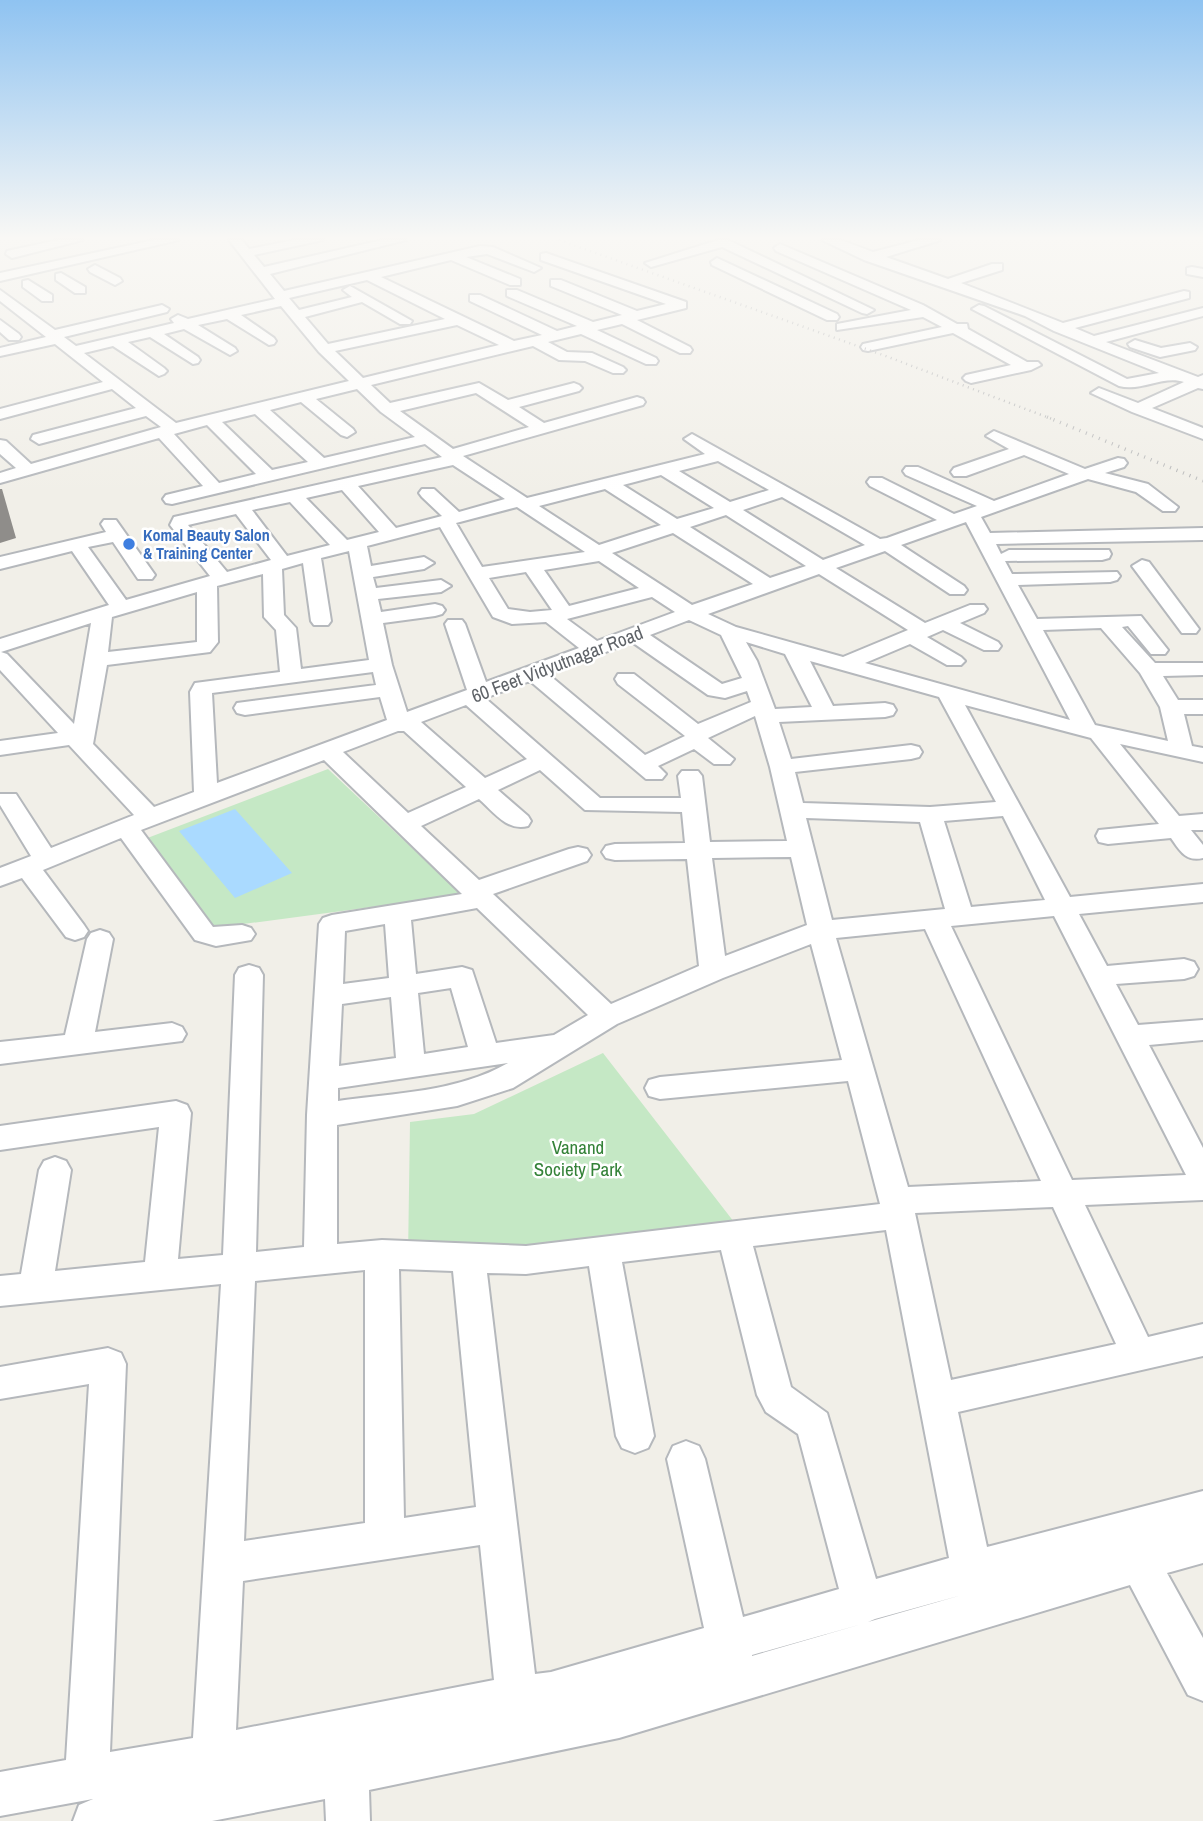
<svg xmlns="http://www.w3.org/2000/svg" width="1203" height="1821" viewBox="0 0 1203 1821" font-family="'Archivo Narrow',sans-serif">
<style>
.green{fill:#c5e8c5}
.water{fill:#aadaff}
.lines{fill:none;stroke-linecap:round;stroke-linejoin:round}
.minor-casing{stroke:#b5b8bc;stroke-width:4}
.minor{fill:#fff;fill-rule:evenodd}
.rail-far1{stroke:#b6b7b8;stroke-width:2.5;stroke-dasharray:1 4.5;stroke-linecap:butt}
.rail{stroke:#b6b7b8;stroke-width:3.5;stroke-dasharray:1 6;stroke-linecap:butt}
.shaded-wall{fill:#8f8d8a}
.shop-dot{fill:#3f7fe0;stroke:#fff;stroke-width:2.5}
.labels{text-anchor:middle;stroke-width:5;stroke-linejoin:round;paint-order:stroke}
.far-shop-label{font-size:16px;font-weight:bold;fill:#366cbe;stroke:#fff;text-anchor:start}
.street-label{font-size:19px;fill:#5f6368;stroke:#fff}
.park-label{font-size:19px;fill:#348238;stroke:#fff}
</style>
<rect width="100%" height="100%" fill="#f1efe8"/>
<g class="green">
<path d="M328,769L462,895L206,929L137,842Z"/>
<path d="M603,1053L741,1231L408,1257L410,1122L474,1114Z"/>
</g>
<path class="water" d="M235,809L292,873L235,898L179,831Z"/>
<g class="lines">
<defs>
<g id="minor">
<path d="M58,240H83L12,258L6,254L7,251Z"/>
<path d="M154,240H179L0,281V273Z"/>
<path d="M229,240H242L249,249L294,240H323L254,255L264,267L382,240H406L270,274L284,291L480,246L493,247L541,268L534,272L487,254L466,257L520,279V285H510L451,260L381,277L514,341L542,335L470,301V295H480L557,331L577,326L507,296V290H517L593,322L622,315L551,286V280H561L637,311L666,304L541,260V254L546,253L686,302V308L637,320L690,347L692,350L690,353H680L622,324L597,330L656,358L658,361L656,364H646L581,334L548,342L567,352L592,353L623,367L626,370L623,373H613L585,361L559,360L533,346L371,385L390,403L479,383L508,400L574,383L579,385L582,388L579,391L519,407L544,423L637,397L643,399L645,402L643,405L463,456L527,498L705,454L684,439L692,434L880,539L887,538L937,520L870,486L867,482L870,478H882L954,514L977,506L906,475L903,471L906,467H918L994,501L1069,474L1024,455L966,476H954L951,472L954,468L1009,449L986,436L994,431L1085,469L1118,458L1124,459L1127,463L1124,467L1105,473L1148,484L1178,507L1175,511H1163L1136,492L1088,479L981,517L990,533L1203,528V540L996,544L1001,554L1009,550H1109L1111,554L1109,558L1102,560L1005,561L1012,574L1117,572L1120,576L1117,580L1110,582L1018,585L1037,619L1141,616L1168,650L1165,654H1151L1128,626L1122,627L1155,663H1203V675L1163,676L1178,700H1203V714H1184L1192,746L1203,748V762L1120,744L1179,816L1203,814V830H1191L1203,845V858C1186,862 1180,851 1171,838L1108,844L1099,842L1096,836L1099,830L1159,824L1091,738L965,705L1070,897L1203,884V902L1079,914L1107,966L1184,959L1194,962L1198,969L1194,976L1184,979L1116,984L1138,1025L1203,1020V1040L1149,1045L1203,1148V1200L1085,1205L1148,1337L1203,1324V1356L958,1412L987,1547L1203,1491V1563L1167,1573L1203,1638V1701L1188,1695L1130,1585L619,1738L369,1790L370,1821H326L325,1799L212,1821H73L79,1805L93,1799L0,1816V1772L66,1760L89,1384L0,1399V1367L108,1348L121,1353L126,1364L110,1752L193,1738L221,1284L0,1306V1276L21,1274L39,1170L44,1161L55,1157L66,1161L71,1170L55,1271L145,1262L159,1127L0,1150V1126L176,1101L187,1105L191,1113L178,1259L223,1255L235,975L239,968L249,965L259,968L263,975L256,1252L304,1247L307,1115L319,924L323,918L332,915L462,894L324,760L141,830L213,927L242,925L251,928L255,934L251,940L216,946L195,940L121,838L43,870L84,925L88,931L84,937L75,940L66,937L22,878L0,886V868L31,856L0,805V794H16L51,848L134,815L69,745L0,755V741L58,733L0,670V639L109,605L72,551L0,569V557L106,532L101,524L104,520H116L155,575L152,579H138L113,542L88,547L126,600L210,576L170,525L174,517L442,457L425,444L172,504L166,503L163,499L166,495L203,486L159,438L0,483V473L16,468L0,454V440L6,441L31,464L161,427L146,416L39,444L31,439L33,435L136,408L112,389L0,419V409L103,382L55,344L0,356V348L46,337L0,301V290L55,330L162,305L169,309L167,312L64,337L76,346L174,323L171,319L178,315L188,319L275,299ZM367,280L445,319L328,344L305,317L362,302L400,324H410L412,321L350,286L343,290L352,297L299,310L289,298ZM281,306L319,352L349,381L176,423L84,353L113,346L159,376L164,374L167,371L164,368L128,342L150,337L193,364L198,363L200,360L198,357L164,334L184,329L230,355L237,351L235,348L198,325L227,319L269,345L274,344L276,341L274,338L241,315ZM457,325L499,345L363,378L335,351ZM357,389L381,412L415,437L324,458L270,410L301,402L341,435L347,437L355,432L353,429L316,399ZM476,393L529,427L453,449L400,411ZM255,414L308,462L272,470L222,422ZM207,425L256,474L219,483L174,434ZM718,461L769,490L730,502L679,471ZM453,465L505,499L459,512L434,489H422L419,493L422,497L442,516L396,528L358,486ZM661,475L714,508L677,519L623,485ZM605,489L661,525L599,545L539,506ZM342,490L379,532L347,540L306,498ZM782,497L865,545L823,560L743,510ZM290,502L330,545L287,556L252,510ZM517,507L585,552L482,567L456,523ZM236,514L271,560L227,572L188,525ZM726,515L806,566L770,578L690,527ZM966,522L1070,720L865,663L910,644L947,665H961L965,661L961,657L927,637L943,630L984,650H998L1001,646L998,642L960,623L984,613L987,609L984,605H970L925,623L836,568L885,551L950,594H964L967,590L964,586L901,545ZM440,527L493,617L512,624L546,622L579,648L486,682L465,624L462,620H448L445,624L467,690L407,712L392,665L383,623L435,616L442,614L445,610L442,606L435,604L381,612L378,599L441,592L451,586L441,580L376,588L373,577L424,569L434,563L424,557L371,566L367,546ZM673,533L753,584L692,605L612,553ZM349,551L369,660L301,669L296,628L284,615L282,569L303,563L311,621L314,625H328L331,621L321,558ZM599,561L639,588L569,606L544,570ZM526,572L552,610L530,612L508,609L489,578ZM263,574L264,617L276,630L280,672L195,683L190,692L194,792L154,807L93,744L107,665L210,652L218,642L217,586ZM819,574L908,630L843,657L736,627L708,614ZM197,592V642L108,652L112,617ZM652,597L675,612L597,641L567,619ZM689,620L721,635L742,678L722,684L650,635ZM91,623L74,724L7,654L1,652ZM1101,628L1140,673L1160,707L1168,741L1095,725L1043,630ZM632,642L708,695L725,698L747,691L751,702L698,724L634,674H618L615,679L618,684L685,736L645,755L548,674ZM746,642L785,654L812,707L775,709L757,661ZM810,661L939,697L996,802L930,807L803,803L795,772L911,759L919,757L922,752L919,747L911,745L791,759L779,722L885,717L893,715L896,710L893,705L885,703L833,706ZM373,672L376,685L237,703L234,708L237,713L245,715L380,697L387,720L217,783L212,693ZM530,681L646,779H662L666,774L658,766L694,749L714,764H730L734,759L708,738L755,716L770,767L787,841L710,842L702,776L698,771H682L678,776L681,798H600L485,698ZM466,705L527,759L485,778L421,722ZM398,731H404L466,787L408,813L343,752ZM540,770L585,810L682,812L685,843L615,844L606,846L602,852L606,858L615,860L687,859L699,966L611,1004L493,894L587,861L591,855L587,849L578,847L569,849L479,880L421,826L479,799C493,811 507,832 528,826L531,821L528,816L498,790ZM1003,816L1045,900L971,907L944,821ZM806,818L920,822L945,909L832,920ZM791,857L807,925L725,956L712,858ZM477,908L588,1015L554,1035L496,1043L472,970L462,967L416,974L411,920ZM1054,916L1186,1175L1072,1180L951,926ZM385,924L389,978L343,984L345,931ZM925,929L1041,1181L908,1187L836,938ZM811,944L842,1060L660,1077L649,1080L645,1088L649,1096L660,1099L848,1081L880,1204L526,1246L382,1240L337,1244V1125L457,1106L513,1088L617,1024L723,978ZM451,988L468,1047L424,1054L418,993ZM391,997L396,1058L339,1066L342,1004ZM508,1063C458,1092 394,1093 338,1101V1088ZM1053,1207L1116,1344L951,1380L915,1213ZM886,1230L949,1558L876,1579L827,1413L791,1387L753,1246ZM721,1250L757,1395L766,1412L798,1434L839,1589L743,1617L705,1459L699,1446L686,1441L673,1446L667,1459L704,1628L551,1672L535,1674L487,1273L526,1274L589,1266L616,1436L622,1448L635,1453L648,1448L654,1436L622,1262ZM399,1269L453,1271L476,1507L404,1518ZM365,1270V1523L244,1541L255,1281ZM480,1545L494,1680L236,1730L243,1581ZM962,1595L868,1622L875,1619ZM862,1624L752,1656V1655Z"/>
<path d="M718,240H728L874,310L867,314L862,313L722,247L651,267L645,263Z"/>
<path d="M822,240H841L873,252L919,240H941L886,257L948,279L992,264H1002V270L961,283L1063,323L1184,291L1189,292V298L1075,328L1094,336L1203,308V316L1106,342L1198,377L1203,375V389L1198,388L1152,408L1203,428V439L1132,412L1091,393L1099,388L1138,403L1184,382C1163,375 1141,392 1119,386L972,309L979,305L984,306L1127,379L1159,373L1054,331L1025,316L864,260Z"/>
<path d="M780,244L923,305L957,324H967L968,329L1027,362H1038L1041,365L1031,370L971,383L966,381L963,378L966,375L1011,365L953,333L868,351L863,350L861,347L863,344L942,327L923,317L837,330V324L911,310L776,251L774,248Z"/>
<path d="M717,258L837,314L839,317L837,320H827L712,265L711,262Z"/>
<path d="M95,265L120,278L122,281L115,285L90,272L88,269Z"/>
<path d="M1192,267L1203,269V277L1187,274V268Z"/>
<path d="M61,273L85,287V293H75L56,280V274Z"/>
<path d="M28,280L52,295V301H42L23,287V281Z"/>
<path d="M0,320L19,334L21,337L19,340H9L0,332Z"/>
<path d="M1135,340L1161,348L1190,343L1197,347L1195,350L1160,357L1130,347L1128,344Z"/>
<path d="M1142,560L1149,562L1196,625L1199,629L1196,633H1182L1132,566Z"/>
<path d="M100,930L109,933L113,939L95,1032L172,1023L182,1027L186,1034L182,1041L0,1064V1042L65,1035L87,939L91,933Z"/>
</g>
</defs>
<use href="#minor" class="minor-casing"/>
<use href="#minor" class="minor"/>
<path class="rail-far1" d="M559,240L883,355L1052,419"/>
<path class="rail" d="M1047,417L1203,481"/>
</g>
<path class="shaded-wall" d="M0,489H2L16,538L0,543Z"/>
<linearGradient id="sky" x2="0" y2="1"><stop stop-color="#8fc3f1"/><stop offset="0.48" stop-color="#f9f8f5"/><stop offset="1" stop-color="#f9f8f5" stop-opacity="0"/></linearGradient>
<rect width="1203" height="495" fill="url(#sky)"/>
<circle class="shop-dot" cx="129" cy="544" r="7"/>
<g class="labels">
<g class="far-shop-label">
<text x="143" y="541">Komal Beauty Salon<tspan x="143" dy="18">&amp; Training Center</tspan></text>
</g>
<g class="street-label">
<text transform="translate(557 664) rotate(-21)" y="7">60 Feet Vidyutnagar Road</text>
</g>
<g class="park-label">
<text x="578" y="1154">Vanand<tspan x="578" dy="22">Society Park</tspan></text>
</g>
</g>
</svg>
